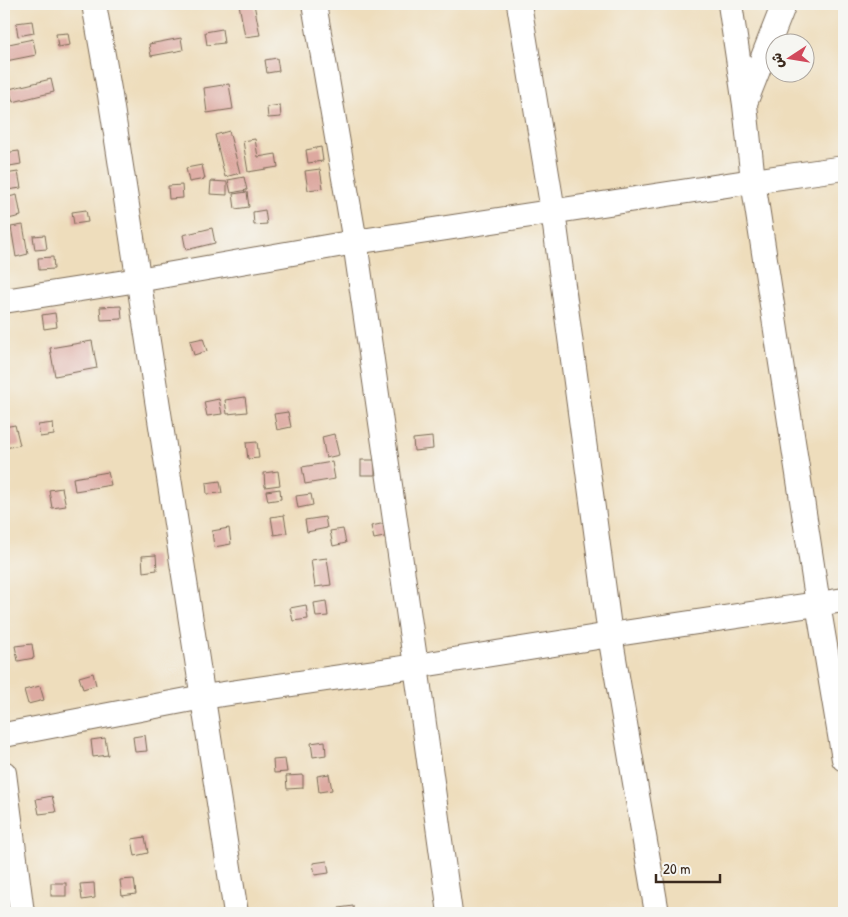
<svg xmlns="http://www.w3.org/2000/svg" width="848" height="917" viewBox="0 0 848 917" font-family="'Patrick Hand','Playpen Sans Arabic',sans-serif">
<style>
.building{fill:#dda9a0}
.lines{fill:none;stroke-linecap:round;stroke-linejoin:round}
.street-casing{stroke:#7a6955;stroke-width:26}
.street{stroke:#fff;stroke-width:24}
</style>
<rect width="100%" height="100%" fill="#f6f6f2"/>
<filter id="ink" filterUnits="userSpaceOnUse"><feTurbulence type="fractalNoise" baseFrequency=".02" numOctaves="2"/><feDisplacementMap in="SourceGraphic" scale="10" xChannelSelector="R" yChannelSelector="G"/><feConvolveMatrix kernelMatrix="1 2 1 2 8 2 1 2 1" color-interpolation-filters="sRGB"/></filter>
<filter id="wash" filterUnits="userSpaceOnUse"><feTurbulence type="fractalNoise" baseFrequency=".0096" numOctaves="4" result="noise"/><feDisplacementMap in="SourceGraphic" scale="20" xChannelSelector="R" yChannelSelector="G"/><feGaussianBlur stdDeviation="1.12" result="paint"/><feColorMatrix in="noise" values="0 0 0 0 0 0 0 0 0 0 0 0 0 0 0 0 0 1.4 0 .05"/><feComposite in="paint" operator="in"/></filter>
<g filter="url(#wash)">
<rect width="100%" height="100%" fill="#eeddbc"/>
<g id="blocks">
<g class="building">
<path d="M239,4H254L260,35L245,37Z"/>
<path d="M32,21L34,33L18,36L16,23Z"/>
<path d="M222,29L224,43L207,45L205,32Z"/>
<path d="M68,33L70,45L58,47L56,34Z"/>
<path d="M181,38L183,50L151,56L149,44Z"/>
<path d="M33,39L36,55L6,61L4,45Z"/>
<path d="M277,58L279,71L267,73L265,60Z"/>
<path d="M51,79L54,92L13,102L9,89Z"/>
<path d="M229,84L233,109L207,113L204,88Z"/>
<path d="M280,105L281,117L268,118L267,107Z"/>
<path d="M229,131L240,173L225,177L215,135Z"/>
<path d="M255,139L258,157L276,154L278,167L248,172L243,141Z"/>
<path d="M321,147L323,161L308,163L306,150Z"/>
<path d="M19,151L21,164L4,167V153Z"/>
<path d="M202,165L205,179L189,182L186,168Z"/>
<path d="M320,169L323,188L308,190L305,171Z"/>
<path d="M18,172L21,188L7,190L5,174Z"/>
<path d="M244,177L247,190L231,193L228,180Z"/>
<path d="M211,181L227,182V195L210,194Z"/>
<path d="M182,185L183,198L169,199L168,186Z"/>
<path d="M247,192L249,207L235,209L233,194Z"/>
<path d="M17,195L21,216L8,219L4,198Z"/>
<path d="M86,210L88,222L74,224L72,212Z"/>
<path d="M265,210L267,224L254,225L253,212Z"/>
<path d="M23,225L28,254L16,257L11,227Z"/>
<path d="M212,228L215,243L186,250L183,235Z"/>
<path d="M45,235L47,249L35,250L33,236Z"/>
<path d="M53,257L54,269L39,270L38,258Z"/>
<path d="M121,306L122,319L101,320L100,307Z"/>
<path d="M55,313L57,327L44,329L42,315Z"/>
<path d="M203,338L207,351L194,355L190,341Z"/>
<path d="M92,341L97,368L55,376L50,348Z"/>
<path d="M245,397L247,412L227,414L225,400Z"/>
<path d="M219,399L222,414L207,416L204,402Z"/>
<path d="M288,412L291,427L277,430L274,414Z"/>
<path d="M53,423L54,435L40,437L38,425Z"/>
<path d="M15,425L20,445L5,448L4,441V427Z"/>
<path d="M334,434L339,455L326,458L322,437Z"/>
<path d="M432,437L433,449L414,451L413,439Z"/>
<path d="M257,442L259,458L248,459L246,443Z"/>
<rect x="361" y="460" width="14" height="15"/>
<path d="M332,462L335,479L305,484L302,467Z"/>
<path d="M278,471L280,485L265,487L264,473Z"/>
<path d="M108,472L111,485L75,491L73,478Z"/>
<path d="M220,481L222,493L207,494L206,483Z"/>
<path d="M62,488L66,506L52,508L49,490Z"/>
<path d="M280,489L281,499L268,501L266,491Z"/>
<path d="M311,494L313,505L298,508L296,496Z"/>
<path d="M284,515L287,533L274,535L271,517Z"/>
<path d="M325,517L327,528L307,532L305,520Z"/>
<path d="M386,523L389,536L374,539L371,526Z"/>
<path d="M229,528L231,544L214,547L212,531Z"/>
<path d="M343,529L346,543L333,546L330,531Z"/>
<path d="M156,555L157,570L143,572L142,556Z"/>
<path d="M327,558L331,585L315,587L311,560Z"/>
<path d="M326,601L328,616L316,617L314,603Z"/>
<path d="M306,605L308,619L293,621L290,608Z"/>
<path d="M32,644L34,658L18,661L15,646Z"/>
<path d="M93,673L96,685L83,689L79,677Z"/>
<path d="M40,686L44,700L28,704L24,690Z"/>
<path d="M145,735L147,751L135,752L133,737Z"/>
<path d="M105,738L108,755L93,757L91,740Z"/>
<path d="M325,741L326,755L313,757L311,743Z"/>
<path d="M285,759L287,772L274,773L273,760Z"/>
<path d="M329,774L332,790L319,792L317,776Z"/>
<path d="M303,775V788L287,789L286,776Z"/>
<path d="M52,796L56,812L39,814L36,799Z"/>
<path d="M145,837L148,853L135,856L132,839Z"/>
<path d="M327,861L329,873L315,875L313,863Z"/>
<path d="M134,879L136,894L122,896L120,880Z"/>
<rect x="51" y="883" width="15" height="13"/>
<path d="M94,883L95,898L82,900L80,884Z"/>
<path d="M353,906L354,913H340L339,908Z"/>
</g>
</g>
</g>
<g filter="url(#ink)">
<use href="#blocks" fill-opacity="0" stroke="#7a6955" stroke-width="1"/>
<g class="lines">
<defs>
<g id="street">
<path d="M94,4L110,95L236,913"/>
<path d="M314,4L355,242L416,666L450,913"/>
<path d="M519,4L553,211L610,635L657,913"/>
<path d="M730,4L745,105L753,181L818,604L844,759"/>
<path d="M745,103L784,4"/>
<path d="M4,301L138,280L355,242L753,181L844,168"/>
<path d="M4,735L203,697L416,666L610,635L844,600"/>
<path d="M4,773L22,913"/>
</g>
</defs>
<use href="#street" class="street-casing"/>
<use href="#street" class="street"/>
</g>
</g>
<rect width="848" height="917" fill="none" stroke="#f6f6f2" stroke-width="20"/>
<g transform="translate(790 58) rotate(258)"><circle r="24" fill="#f6f6f2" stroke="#aba49d"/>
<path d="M0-4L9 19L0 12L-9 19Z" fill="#d1495b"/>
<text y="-8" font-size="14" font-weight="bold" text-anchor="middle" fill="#3b2a1e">ش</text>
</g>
<path d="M656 874v8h64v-8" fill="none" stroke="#3b2a1e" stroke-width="2.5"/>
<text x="663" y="874" font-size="15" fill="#3b2a1e" stroke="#f6f6f2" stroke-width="4" paint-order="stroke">20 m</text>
</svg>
